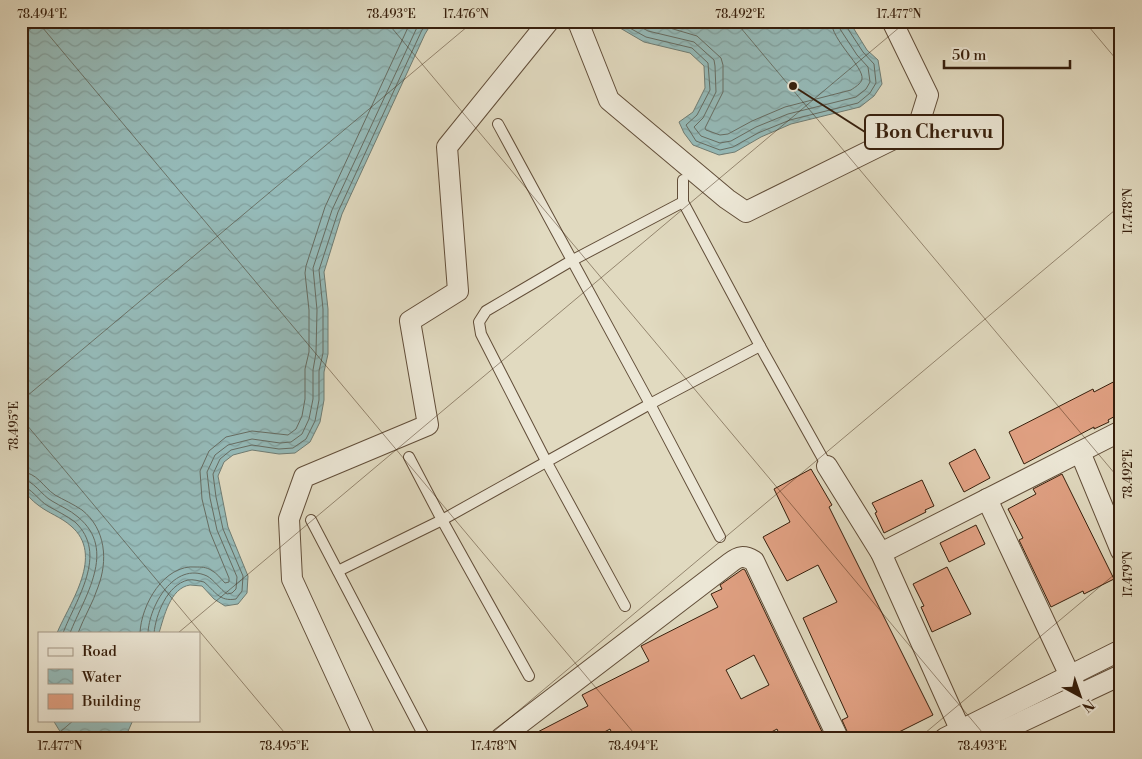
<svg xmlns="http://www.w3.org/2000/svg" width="1142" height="759" viewBox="0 0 1142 759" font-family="'Libre Bodoni',serif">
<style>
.water{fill:url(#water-waves);stroke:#6f7c73}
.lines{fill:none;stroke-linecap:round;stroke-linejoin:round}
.shore{stroke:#666c62;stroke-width:1}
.building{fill:#e0a082;stroke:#371f0c;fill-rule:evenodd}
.lane-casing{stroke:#624e39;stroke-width:12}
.street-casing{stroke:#624e39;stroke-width:22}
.lane{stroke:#ece7d6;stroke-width:10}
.street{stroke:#ece7d6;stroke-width:20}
.ticks{fill:none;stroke:#371f0c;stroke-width:1;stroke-opacity:0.45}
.leader{fill:none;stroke:#371f0c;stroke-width:2}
.callout-dot{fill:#371f0c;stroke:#ece7d6;stroke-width:2}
.callout{fill:#ece7d6;stroke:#371f0c;stroke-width:2}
.callout-label{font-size:19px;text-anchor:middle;font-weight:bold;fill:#371f0c}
.neatline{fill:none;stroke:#371f0c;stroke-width:2}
.ticks-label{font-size:12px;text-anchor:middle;fill:#371f0c}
</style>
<defs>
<pattern id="water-waves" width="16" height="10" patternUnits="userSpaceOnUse" patternTransform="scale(1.25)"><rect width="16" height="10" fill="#95bab8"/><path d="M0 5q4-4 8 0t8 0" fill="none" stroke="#819f9d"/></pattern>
</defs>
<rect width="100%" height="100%" fill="#e1dac0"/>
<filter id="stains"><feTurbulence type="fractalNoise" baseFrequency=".004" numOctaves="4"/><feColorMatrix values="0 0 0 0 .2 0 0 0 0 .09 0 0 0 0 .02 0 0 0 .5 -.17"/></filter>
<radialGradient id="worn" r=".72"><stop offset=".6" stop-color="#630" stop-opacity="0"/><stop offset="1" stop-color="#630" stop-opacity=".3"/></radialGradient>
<g class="water">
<path d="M21,21H433L425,34L342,214L324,272L328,309V354L324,372V400L320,422L310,442L295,453L279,454L252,450L233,455L224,462L218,476L228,527L248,576L247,593L238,604L225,606L214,599L202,586C198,586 194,585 190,585C170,588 164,617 159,633H57C70,602 105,555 71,526C61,517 48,513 38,505C32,501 27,494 21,489Z"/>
<path d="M608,21H849L867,50L878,60L882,84L874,96L860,107L791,124L761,137L735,152L719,155L693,145L684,133L679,122L693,112L705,88L704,66L690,53L644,42Z"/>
<path d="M53,720H133L125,738H64Z"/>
</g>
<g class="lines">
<g class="shore">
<path d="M617,21L646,37L692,48L708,63L710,90L697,115L686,125L696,141L720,150L733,147L758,133L790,120L858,103L870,93L876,83L874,64L863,52L846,26L845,21"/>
<path d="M630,21L648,31L694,42L714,60L715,66L716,92L703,118L694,127L701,136L720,143L731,141L756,127L788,114L856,97L866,89L870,82L868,67L857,55L840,29L839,21"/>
<path d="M646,21L697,36L721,58L723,65V92L705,128L706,130L720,135L728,134L752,121L785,107L851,90C855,87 861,84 862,79C864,67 832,41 831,21"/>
<path d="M21,472C37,472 43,487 55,495C64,500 73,504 82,510C106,529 108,561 98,587C93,603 84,617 78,633"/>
<path d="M21,479C34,480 41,495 52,501C60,506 70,510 78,517C118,550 84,597 70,633"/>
<path d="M21,486C31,487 39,501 48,506C57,511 67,516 75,522C109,554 76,599 63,633"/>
<path d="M140,633C141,605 164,564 196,567C201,567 206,567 211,570C217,573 221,579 225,583L229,582V578L210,532L202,499L200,471L209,451L226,437L252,431L288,435L296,429L302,416L305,399V369L309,352V310L305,273L306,266L325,207L411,21"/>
<path d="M148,633C149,606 174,561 207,576C214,580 220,589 227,594L232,593L236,589L237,577L217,530L210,498L207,472L215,455L228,445L252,439L280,443L291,442L302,434L309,419L313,399V370L316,353L317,310L313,268L332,210L420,21"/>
<path d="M154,633C156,614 167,585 188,580C193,579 199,581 204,582C215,591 219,602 236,599L242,591L243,576L223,529L216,497L213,474L220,459L231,450L252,445L279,449L293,448L306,439L315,421L319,400V371L323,353V309L319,270L338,212L421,32L427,21"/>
</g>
</g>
<g class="building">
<path d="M1121,378V413L1108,420L1109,422L1094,429V427L1024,464L1009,432L1093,389L1094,392Z"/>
<path d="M975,449L990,478L964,492L949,463Z"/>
<path d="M811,469L832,505L829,507L933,715L887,738H850L842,720L848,717L803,618L837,602L818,565L787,581L763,537L790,522L774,489Z"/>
<path d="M1062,474L1114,579L1084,594L1083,591L1051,607L1019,540L1023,538L1008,509L1036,494L1033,489Z"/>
<path d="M922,480L934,506L925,510L926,512L884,533L875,513L877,512L872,503Z"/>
<path d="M976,525L985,544L949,562L940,543Z"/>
<path d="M947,567L971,614L932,632L921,607L924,606L913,584Z"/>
<path d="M743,569L745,570L825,738H781L777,729L760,738H614L610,729L593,738H526L588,706L582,695L649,661L641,646L718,607L711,594L722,589L720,585ZM754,655L769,685L741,699L726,670Z"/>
</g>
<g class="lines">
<defs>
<g id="lane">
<path d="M498,124L650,404L720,537"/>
<path d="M683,180V202L760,346L827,466"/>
<path d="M409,457L442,520L529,676"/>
<path d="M311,520L425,738"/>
<path d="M338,571L442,520L650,404L760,346"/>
<path d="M625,606L546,461L481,334L479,322L486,311L571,261L683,202"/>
</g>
<g id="street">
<path d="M576,21L578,22L609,100L727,199L746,212L918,127L928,95L892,21"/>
<path d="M1080,452L1121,551"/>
<path d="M827,466L881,553L964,738"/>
<path d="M987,499L1079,695"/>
<path d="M881,553L1121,431"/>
<path d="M365,738L292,579L289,519L304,477L428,425L410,321L458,291L447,147L549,21"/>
<path d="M501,738L730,563C739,556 744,555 754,561L838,738"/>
<path d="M945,738L1121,650"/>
<path d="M987,738L1121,675"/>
</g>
</defs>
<use href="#lane" class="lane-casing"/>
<use href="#street" class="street-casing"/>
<use href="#lane" class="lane"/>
<use href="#street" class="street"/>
</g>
<path class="ticks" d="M37,21L638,738M386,21L987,738M735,21L1121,481M1084,21L1121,65M21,37L40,21M21,401L474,21M21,418L289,738M178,633L907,21M53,738L74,720M486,738L1121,205M919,738L1121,569"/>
<path class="leader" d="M793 86L865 132"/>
<circle class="callout-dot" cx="793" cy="86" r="5"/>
<rect class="callout" x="865" y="115" width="138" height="34" rx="5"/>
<g class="callout-label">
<text x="934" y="138">Bon Cheruvu</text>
</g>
<rect width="1142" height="759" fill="none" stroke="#e1dac0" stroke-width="55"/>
<rect x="38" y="632" width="162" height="90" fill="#ece7d6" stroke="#a49785"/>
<rect x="48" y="648" width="25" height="8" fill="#ece7d6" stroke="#a49785"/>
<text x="82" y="656" font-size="15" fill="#371f0c">Road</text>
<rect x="48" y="669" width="25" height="15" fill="url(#water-waves)" stroke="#a49785"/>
<text x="82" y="682" font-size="15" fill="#371f0c">Water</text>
<rect x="48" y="694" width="25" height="15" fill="#e0a082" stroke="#a49785"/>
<text x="82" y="706" font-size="15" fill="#371f0c">Building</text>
<g transform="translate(1080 696) rotate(140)" stroke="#ece7d6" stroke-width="4" paint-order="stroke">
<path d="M0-4L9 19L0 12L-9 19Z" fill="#371f0c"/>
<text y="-8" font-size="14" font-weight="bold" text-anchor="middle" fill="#371f0c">N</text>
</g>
<path d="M944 60v8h126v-8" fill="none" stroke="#371f0c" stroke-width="2.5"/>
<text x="952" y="60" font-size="15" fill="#371f0c" stroke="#ece7d6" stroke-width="4" paint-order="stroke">50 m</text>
<rect x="28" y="28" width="1086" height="704" class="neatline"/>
<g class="ticks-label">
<text x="42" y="18">78.494°E</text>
<text x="391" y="18">78.493°E</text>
<text x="466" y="18">17.476°N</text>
<text x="740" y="18">78.492°E</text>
<text x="899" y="18">17.477°N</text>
<text transform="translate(1128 211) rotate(-90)" y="4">17.478°N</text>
<text transform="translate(14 426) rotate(-90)" y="4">78.495°E</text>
<text transform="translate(1128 474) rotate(-90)" y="4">78.492°E</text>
<text transform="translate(1128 574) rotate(-90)" y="4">17.479°N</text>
<text x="60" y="750">17.477°N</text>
<text x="284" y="750">78.495°E</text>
<text x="494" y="750">17.478°N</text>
<text x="633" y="750">78.494°E</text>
<text x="982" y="750">78.493°E</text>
</g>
<rect width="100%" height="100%" filter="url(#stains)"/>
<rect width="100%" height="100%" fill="url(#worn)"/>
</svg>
